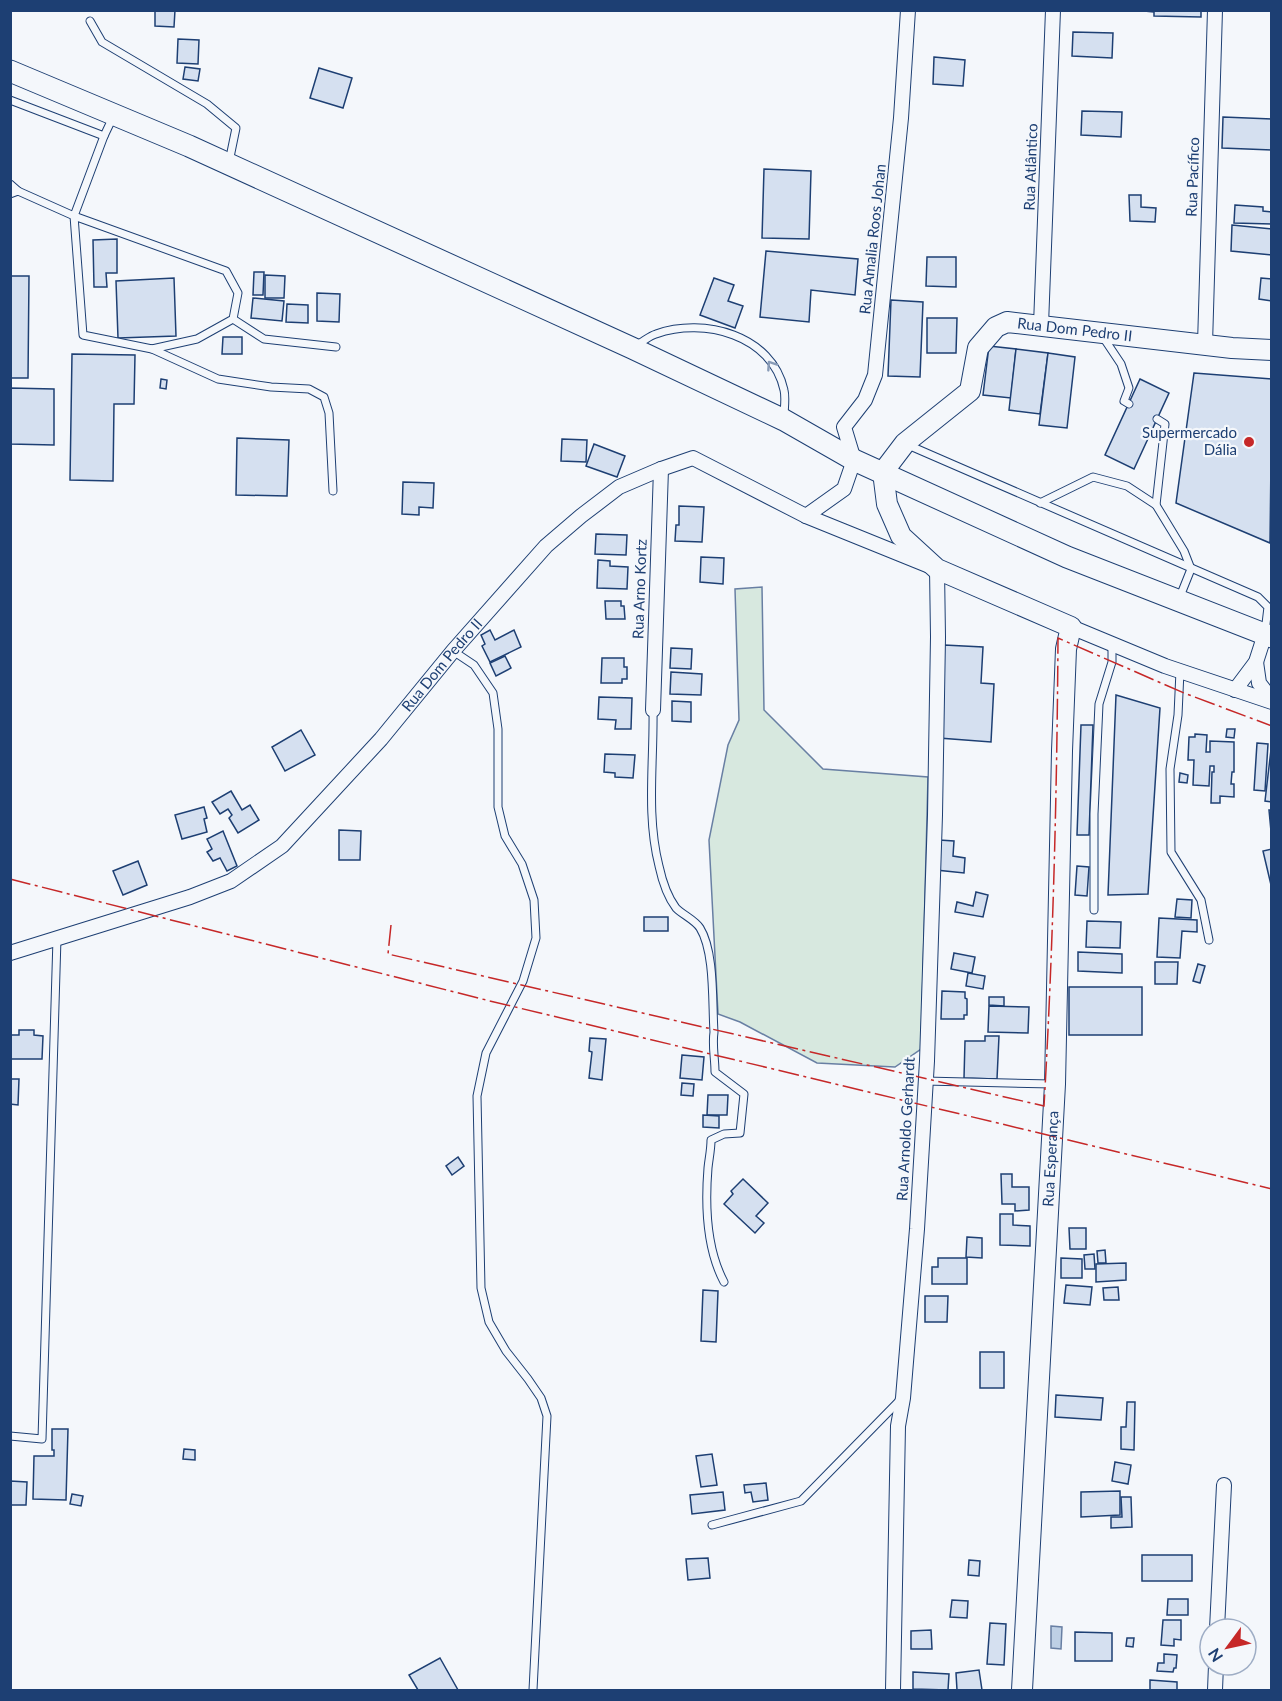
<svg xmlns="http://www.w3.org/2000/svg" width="1282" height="1701" viewBox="0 0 1282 1701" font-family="Lato,sans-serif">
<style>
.green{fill:#d7e8df;stroke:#687fa3;stroke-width:1.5}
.water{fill:#bed0e5;stroke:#687fa3;stroke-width:1.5}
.building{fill:#d5e0f0;stroke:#1d3f73;stroke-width:1.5}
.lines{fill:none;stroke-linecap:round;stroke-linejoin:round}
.lane-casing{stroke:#1d3f73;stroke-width:9}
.street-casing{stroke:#1d3f73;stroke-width:16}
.secondary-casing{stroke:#1d3f73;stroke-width:22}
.primary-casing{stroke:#1d3f73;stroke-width:23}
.lane{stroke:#f4f7fb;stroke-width:7}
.street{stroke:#f4f7fb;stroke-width:14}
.secondary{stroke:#f4f7fb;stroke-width:20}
.primary{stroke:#f4f7fb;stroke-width:21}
.power{stroke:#c62828;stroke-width:1.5;stroke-dasharray:21 4.5 3 4.5;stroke-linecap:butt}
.oneway{stroke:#889bb7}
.poi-dot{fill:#c62828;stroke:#f4f7fb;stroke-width:2}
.labels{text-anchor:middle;stroke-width:4.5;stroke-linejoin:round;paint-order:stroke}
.street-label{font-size:15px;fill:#1d3f73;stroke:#f4f7fb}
.poi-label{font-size:15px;fill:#1d3f73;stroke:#f4f7fb;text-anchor:end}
</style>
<rect width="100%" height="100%" fill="#f4f7fb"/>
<path class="green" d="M762,587L764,710L823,769L928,777L921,1049L895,1067L817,1063L740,1022L718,1014L709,840L728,745L739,720L735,589Z"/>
<path class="water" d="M1051,1626L1062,1627L1061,1649L1051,1648Z"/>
<g class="building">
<path d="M155,10H175L174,27L155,26Z"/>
<path d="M1134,10H1201V17L1154,16V12Z"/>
<path d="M1073,32L1113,33L1112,58L1072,56Z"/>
<path d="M178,39L199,40L198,64L177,63Z"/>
<path d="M934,57L965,60L963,86L933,84Z"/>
<path d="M185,67L200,69L198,81L183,79Z"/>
<path d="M319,68L352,78L343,108L310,98Z"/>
<path d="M1082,111L1122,112L1121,137L1081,135Z"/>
<path d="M1223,117L1272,119V150L1222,148Z"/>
<path d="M764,169L811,171L809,239L762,238Z"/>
<path d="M1129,195H1141V207L1156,208L1155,222L1130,221Z"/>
<path d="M1235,205L1263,207V211L1272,212V224L1234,223Z"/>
<path d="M1232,225L1272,229V255L1231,251Z"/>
<path d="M117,239V273H106L107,287H94L93,240Z"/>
<path d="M766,251L858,259L855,295L811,290L809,322L760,317Z"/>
<path d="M927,257H956V287L926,286Z"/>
<path d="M254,272H264L263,295H253Z"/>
<path d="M265,275L285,276L284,298H265Z"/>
<path d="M10,276H29L28,378H10Z"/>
<path d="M174,278L176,336L118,338L116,281Z"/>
<path d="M714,278L734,285L728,301L743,306L735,328L700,315Z"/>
<path d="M1261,278L1272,279V301L1259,299Z"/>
<path d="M317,293L340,294L339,322L317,321Z"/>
<path d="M253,298L284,301L282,321L251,318Z"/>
<path d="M891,300L923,302L920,377L888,376Z"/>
<path d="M287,304L308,305V323L286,322Z"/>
<path d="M927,318H957L956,353H927Z"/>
<path d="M223,337H242V354H222Z"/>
<path d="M989,346L1016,349L1011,398L983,395Z"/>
<path d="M1016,349L1048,353L1040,414L1009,410Z"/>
<path d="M1048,353L1075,357L1067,428L1039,425Z"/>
<path d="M72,354L135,355L134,404H114L113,481L70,480Z"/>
<path d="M1194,373L1272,379L1270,543L1176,503Z"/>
<path d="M161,379L167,380L166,389L160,388Z"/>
<path d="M1140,379L1169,393L1134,469L1105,455Z"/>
<path d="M10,388L54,389V445L10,444Z"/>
<path d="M237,438L289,440L287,496L236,495Z"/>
<path d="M562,439L587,440L586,462L561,461Z"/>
<path d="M594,444L625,456L617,477L586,466Z"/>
<path d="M403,482L434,483L433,508L419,507V515L402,514Z"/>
<path d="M679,506L704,507L702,542L675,541L676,525H679Z"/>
<path d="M596,534L627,535L626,555L595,554Z"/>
<path d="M701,557L724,558L723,584L700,582Z"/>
<path d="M598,560L610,561V566L628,567L627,589L597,588Z"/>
<path d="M605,601H621V606H624L625,619H606Z"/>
<path d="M490,630L495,640L514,630L521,647L490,662L482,646L485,644L481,635Z"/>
<path d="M944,645L983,647L981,683L994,684L991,742L939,738Z"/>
<path d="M671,648L692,649L691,669L670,668Z"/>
<path d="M505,656L511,668L496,676L490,663Z"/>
<path d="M602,658H624V667H627V679H622V683H601Z"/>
<path d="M671,672L702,674L701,695L670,694Z"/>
<path d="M1116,695L1160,708L1148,894L1108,895Z"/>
<path d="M599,697L632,698L631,729H615L616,720L598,719Z"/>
<path d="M672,701L691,702V722L672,721Z"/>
<path d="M1081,725H1093L1089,835H1077Z"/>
<path d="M1227,729H1235L1234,738L1226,737Z"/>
<path d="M301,730L315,755L285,771L272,747Z"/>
<path d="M1195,734L1207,735L1206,752H1210V741L1234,742V772H1232L1231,784H1234V797L1220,796V803H1211L1212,772H1214V766H1210L1209,786L1193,785L1194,760H1188L1189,737H1195Z"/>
<path d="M1272,741V802L1265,801Z"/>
<path d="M1257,743L1268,744L1265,791L1254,790Z"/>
<path d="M605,754L635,755L633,778L615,777V773L604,772Z"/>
<path d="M1180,773L1188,775L1187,783L1179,782Z"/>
<path d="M231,791L242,810L250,805L259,820L238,833L229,818L232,815L228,809L220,814L212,802Z"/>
<path d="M204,807L207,818L204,819L207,832L182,839L175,815Z"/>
<path d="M1269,810H1272V842Z"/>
<path d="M339,830L361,831L360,860H339Z"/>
<path d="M223,831L237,866L227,871L220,858L213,861L207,852L212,849L207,839Z"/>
<path d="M939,840L954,841L953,856L965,858L964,873L936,870Z"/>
<path d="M1272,849V884L1271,885L1263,851Z"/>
<path d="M138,861L147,885L123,895L113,871Z"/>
<path d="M1077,866L1089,867L1087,896L1075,895Z"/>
<path d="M976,892L988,895L983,917L955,912L957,902L973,906Z"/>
<path d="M1177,899L1192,900L1191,918L1175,917Z"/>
<rect x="644" y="917" width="24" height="14"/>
<path d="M1159,918L1197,920V932L1182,931L1180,958L1157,957Z"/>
<path d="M1087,921L1121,922L1120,948L1086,947Z"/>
<path d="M1078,952L1122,954V973L1078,971Z"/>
<path d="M954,953L975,957L972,973L951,969Z"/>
<path d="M1155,962H1178L1177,984H1155Z"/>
<path d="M1198,964L1205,966L1200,983L1193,981Z"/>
<path d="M968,973L985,976L983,989L966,986Z"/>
<rect x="1069" y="987" width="73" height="48"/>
<path d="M942,991L965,992V998L967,999V1015H964V1019H941Z"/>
<path d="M989,997H1004V1006L989,1005Z"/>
<path d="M989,1006L1029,1007L1028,1033L988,1032Z"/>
<path d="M19,1030H34V1035L43,1036L42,1059H10V1035H19Z"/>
<path d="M985,1036H999L997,1079L964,1078L965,1041H985Z"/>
<path d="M590,1038L606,1039L602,1080L589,1078L592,1052L589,1051Z"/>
<path d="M682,1055L704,1057L702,1080L680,1078Z"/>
<path d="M10,1079H19L18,1105L10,1104Z"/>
<path d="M682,1083L694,1084L693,1096L681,1095Z"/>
<path d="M708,1095H728L727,1115H707Z"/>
<path d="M703,1115L719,1116V1128L703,1127Z"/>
<path d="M458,1157L464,1166L452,1175L446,1166Z"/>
<path d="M1001,1174H1012V1187H1029V1210L1015,1211V1204H1002Z"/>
<path d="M743,1179L768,1203L756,1216L764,1223L755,1233L724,1204L733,1194L731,1191Z"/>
<path d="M1000,1214H1013V1225L1030,1226V1246L1000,1245Z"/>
<path d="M1069,1228H1086V1249H1070Z"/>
<path d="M967,1237L982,1238V1258L966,1257Z"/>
<path d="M1105,1250L1106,1263H1098L1097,1251Z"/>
<path d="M1094,1254L1095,1269H1085L1084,1255Z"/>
<path d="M938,1258H967V1284H932V1267H938Z"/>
<path d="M1061,1258L1082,1259V1278H1061Z"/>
<path d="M1126,1263V1280L1096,1282V1264Z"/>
<path d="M1066,1285L1092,1287L1090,1305L1064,1303Z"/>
<path d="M1118,1287L1119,1300H1104L1103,1288Z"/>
<path d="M703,1290L718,1291L716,1342L701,1341Z"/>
<path d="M925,1296H948L947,1322H925Z"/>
<rect x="980" y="1352" width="24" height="36"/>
<path d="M1056,1395L1103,1398L1101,1420L1055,1417Z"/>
<path d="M1127,1402H1135L1134,1450L1121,1449V1427H1126Z"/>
<path d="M52,1429H68L66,1500L33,1499L34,1456H54V1450H52Z"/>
<path d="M184,1449L195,1450V1460L183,1459Z"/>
<path d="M712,1454L717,1485L701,1487L696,1456Z"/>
<path d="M1115,1462L1131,1465L1128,1484L1112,1481Z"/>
<path d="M10,1481L27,1482L26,1505H10Z"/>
<path d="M766,1483L768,1500L753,1502L751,1492L745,1493L744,1485Z"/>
<path d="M1120,1491V1515L1081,1517V1492Z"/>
<path d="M723,1492L725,1510L692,1514L690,1495Z"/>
<path d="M72,1494L83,1496L81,1506L70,1504Z"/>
<path d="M1121,1497H1131L1132,1527L1111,1528V1517H1122Z"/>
<rect x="1142" y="1555" width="50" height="26"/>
<path d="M708,1558L710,1578L688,1580L686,1559Z"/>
<path d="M969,1560L980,1561L979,1576L968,1575Z"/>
<path d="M1168,1599H1188V1615H1167Z"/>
<path d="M952,1600L968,1601L967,1618L950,1617Z"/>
<path d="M1163,1620H1181V1640L1174,1639V1646L1161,1645Z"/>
<path d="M990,1623L1006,1624L1004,1665L987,1664Z"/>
<path d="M931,1630L932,1649H911V1631Z"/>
<path d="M1075,1632L1112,1633V1661H1075Z"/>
<path d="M1127,1638H1134L1133,1647L1126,1646Z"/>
<path d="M1164,1654L1177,1655L1176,1668H1174L1173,1672L1157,1671L1158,1663H1164Z"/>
<path d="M440,1658L458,1690H418L409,1675Z"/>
<path d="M979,1670L982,1690H957L956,1673Z"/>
<path d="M913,1672L949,1674L948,1690L913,1689Z"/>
<path d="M1150,1680L1177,1682V1690H1150Z"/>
</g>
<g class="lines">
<defs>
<g id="lane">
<path d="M90,21L102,42L207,104L236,128L229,162"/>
<path d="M10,100L104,136L113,117"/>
<path d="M10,184L18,191"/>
<path d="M10,194L18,191L74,216L226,271L238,293L233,319L197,339L152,349L83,335L74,216L104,136"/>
<path d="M233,319L264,339L336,347"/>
<path d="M1103,337L1121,364L1129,388L1124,401L1129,404"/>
<path d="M636,345C643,342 649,336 656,334C704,317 772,335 784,390C786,398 784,409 784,417"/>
<path d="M152,349L218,379L271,387L309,389L324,397L329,413L333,491"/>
<path d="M1157,419L1165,424L1156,505L1184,551L1191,569L1179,599"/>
<path d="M908,445L1258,597L1268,607L1265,632"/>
<path d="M1040,503L1093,477L1127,486L1156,505"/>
<path d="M453,651L474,665L493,693L498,729V807L505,836L522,864L534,900L536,938L523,981L486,1053L477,1096L481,1288L489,1322L506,1351L528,1379L541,1398L547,1416L533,1690"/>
<path d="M1180,671L1178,715L1170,769L1171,852L1201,900L1209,940"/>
<path d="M653,710C654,762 646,815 659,866C662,880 667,896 676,908C683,915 695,920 700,928C715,952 712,1004 714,1032C712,1046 715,1058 715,1072L744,1094L740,1133L724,1134L711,1140C711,1150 709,1158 708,1168C705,1205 706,1248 724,1282"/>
<path d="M1094,910V814L1099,704L1112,662V645"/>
<path d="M925,1081L1052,1084"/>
<path d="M10,1436L42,1439L57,938"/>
<path d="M712,1525L801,1501L901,1399"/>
</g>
<g id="street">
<path d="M1041,325L1053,10"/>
<path d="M1205,344L1215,10"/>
<path d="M806,516L844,489L854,460L844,427L865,400L875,375L901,118L908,10"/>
<path d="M1071,627L1165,666L1272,702"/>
<path d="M1256,662L1259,683L1272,700"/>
<path d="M1235,690L1256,662L1265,634"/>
<path d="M653,710L661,469"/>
<path id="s1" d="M10,953L190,897L231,881L282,846L381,739L453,651L546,546L581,516L619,487L661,469L693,458L806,516L937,569L938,637L935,815L927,1061L917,1229L903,1398L898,1426L893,1690"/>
<path d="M1217,1629L1224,1485"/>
<path d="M1215,1690L1216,1665"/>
</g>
<g id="secondary">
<path id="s2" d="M1022,1690L1055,1084L1062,751L1066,649L1071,627L937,569L901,536L887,504L883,472L905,443L970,391L978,348L996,327L1007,322L1232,348L1272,350"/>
</g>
<path id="primary" d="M10,71L189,146L632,348L784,420L854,460L1067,557L1272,637"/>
</defs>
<use href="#lane" class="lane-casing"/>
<use href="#street" class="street-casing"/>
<use href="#secondary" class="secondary-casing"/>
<use href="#primary" class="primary-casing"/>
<use href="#lane" class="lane"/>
<use href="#street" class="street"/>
<use href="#secondary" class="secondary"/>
<use href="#primary" class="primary"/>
<g class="power">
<path d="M10,879L486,1000L1272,1189"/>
<path d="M391,925L388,954L1044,1106C1053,950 1057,795 1058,638L1184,693L1272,726"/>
</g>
</g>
<defs><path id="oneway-chevron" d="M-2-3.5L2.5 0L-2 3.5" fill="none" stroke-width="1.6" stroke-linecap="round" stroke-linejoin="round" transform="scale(1.5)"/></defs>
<use class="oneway" href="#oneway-chevron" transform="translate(771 365) rotate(-124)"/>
<circle class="poi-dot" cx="1249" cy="442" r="6"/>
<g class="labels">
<g class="street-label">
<text transform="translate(1031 167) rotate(-88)" y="5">Rua Atlântico</text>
<text transform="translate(1193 177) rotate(-88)" y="5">Rua Pacífico</text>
<text transform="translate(873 239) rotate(-84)" y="5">Rua Amalia Roos Johan</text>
<text dy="5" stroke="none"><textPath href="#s2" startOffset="1598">Rua Dom Pedro II</textPath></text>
<text transform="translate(640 589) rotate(-88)" y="5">Rua Arno Kortz</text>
<text dy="5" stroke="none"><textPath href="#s1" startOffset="536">Rua Dom Pedro II</textPath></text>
<text transform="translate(906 1129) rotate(-87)" y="5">Rua Arnoldo Gerhardt</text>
<text dy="5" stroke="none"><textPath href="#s2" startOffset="532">Rua Esperança</textPath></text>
</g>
<g class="poi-label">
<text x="1237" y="438">Supermercado<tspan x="1237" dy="17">Dália</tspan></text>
</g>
</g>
<rect width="1282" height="1701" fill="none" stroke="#1d3f73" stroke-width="24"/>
<g transform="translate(1228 1647) rotate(237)"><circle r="28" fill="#f4f7fb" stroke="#9eadc5" stroke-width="1.5"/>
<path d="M0-4.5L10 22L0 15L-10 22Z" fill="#c62828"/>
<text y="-9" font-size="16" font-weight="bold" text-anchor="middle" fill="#1d3f73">N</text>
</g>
</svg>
